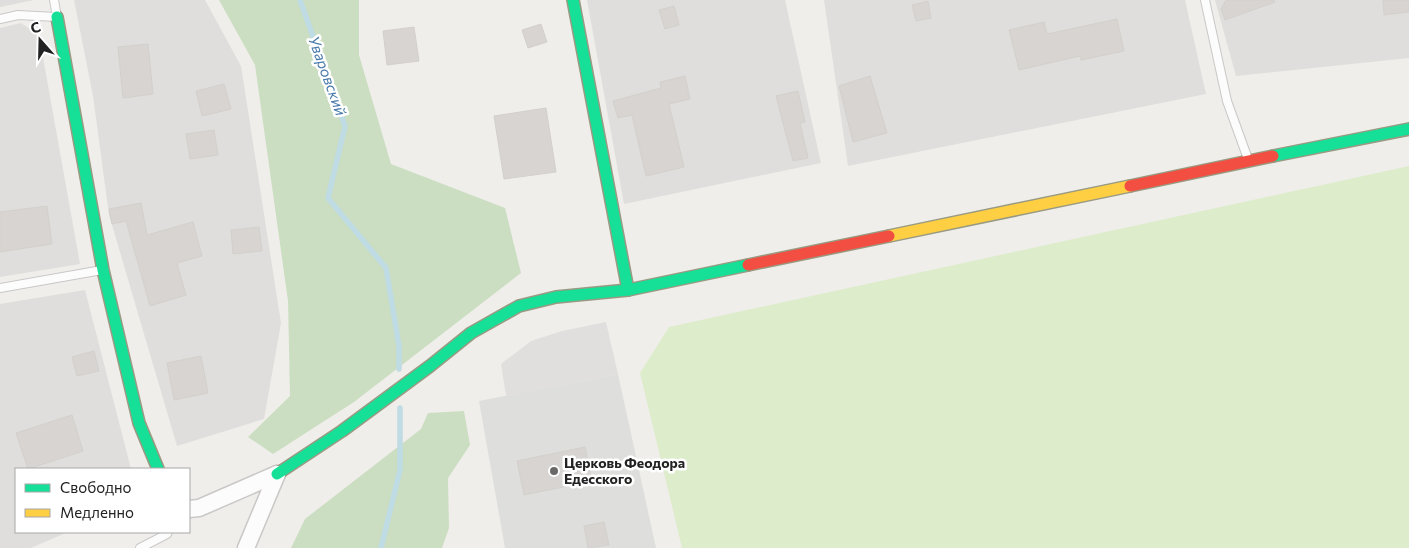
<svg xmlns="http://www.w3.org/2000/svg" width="1409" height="548" viewBox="0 0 1409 548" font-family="Commissioner,sans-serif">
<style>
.residential{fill:#dfdedc}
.religious{fill:#dededc}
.grass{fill:#ddeccb}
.forest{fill:#cbdec1}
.parking{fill:#e0dfde}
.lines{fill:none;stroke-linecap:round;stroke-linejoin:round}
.stream{stroke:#bfdbe3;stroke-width:5.5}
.building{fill:#d7d4d2;stroke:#d3d0cc}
.lane-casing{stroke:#c9c8c7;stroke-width:10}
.street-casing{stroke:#c9c8c7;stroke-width:19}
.fast-casing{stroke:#999a82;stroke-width:14}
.slow-casing{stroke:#999a82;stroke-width:14}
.jam-casing{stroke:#999a82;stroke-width:14}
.lane{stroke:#fdfcfc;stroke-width:8}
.street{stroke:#fdfcfc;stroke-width:16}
.fast{stroke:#16e098;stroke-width:11}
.slow{stroke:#ffcf43;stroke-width:11}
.jam{stroke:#f24e42;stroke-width:11}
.poi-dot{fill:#6a6968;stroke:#fff;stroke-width:2}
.labels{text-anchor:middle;stroke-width:5;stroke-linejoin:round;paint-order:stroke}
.poi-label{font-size:14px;font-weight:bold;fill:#222;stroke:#fff;text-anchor:start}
.water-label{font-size:15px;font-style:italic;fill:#4a7aab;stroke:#fff}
</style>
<rect width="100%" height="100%" fill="#f0eeeb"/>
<g class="residential">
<path d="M0,0H34L0,7Z"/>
<path d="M74,0H205L241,66L281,323L264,419L177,446L109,215L93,96Z"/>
<path d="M587,0H785L821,163L624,204Z"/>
<path d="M824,0H1185L1206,94L848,166Z"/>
<path d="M1215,0H1409V58L1236,76Z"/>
<path d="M21,23L39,35L80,264L0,277V28Z"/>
<path d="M85,290L131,469H16V532H68L31,548H0V304Z"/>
</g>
<path class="religious" d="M618,374L656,548H505L479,401Z"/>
<path class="grass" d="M1409,166V548H682L640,373L669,327Z"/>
<g class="forest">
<path d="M219,0H359V55L391,164L505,208L521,273L354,402L273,454L248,437L290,396L288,301L255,65Z"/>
<path d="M464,411L470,445L448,478L449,528L442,548H291L305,519L421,429L428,413Z"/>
</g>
<path class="parking" d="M606,322L618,374L506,396L501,364L531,341L562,331Z"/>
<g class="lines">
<g class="stream">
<path d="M300,0L345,126L328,198L386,268L399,346V369"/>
<path d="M381,548L400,470V408"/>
</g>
</g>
<g class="building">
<path d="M1226,0H1274L1275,2L1225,20L1221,9Z"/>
<path d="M1383,0H1409V12L1384,15Z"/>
<path d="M928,1L931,18L916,21L912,5Z"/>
<path d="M674,6L679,25L665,29L659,10Z"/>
<path d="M1117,19L1124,51L1081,60L1080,56L1019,70L1009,30L1044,22L1047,34Z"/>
<path d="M541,24L547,42L528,48L522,30Z"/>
<path d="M414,27L419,61L387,65L383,31Z"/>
<path d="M148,44L153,94L123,98L118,47Z"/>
<path d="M685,76L690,99L669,104L684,167L646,176L632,115L618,118L613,101L661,88L660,82Z"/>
<path d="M870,76L887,133L853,142L839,86Z"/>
<path d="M224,84L231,109L202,116L196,91Z"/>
<path d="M798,91L805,122L800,123L808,158L793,161L776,96Z"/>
<path d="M546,108L556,172L504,179L494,116Z"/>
<path d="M214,130L218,155L190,159L186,134Z"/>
<path d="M141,203L147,235L193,222L202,256L177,263L186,295L150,306L126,221L112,224L109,209Z"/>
<path d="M47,206L52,244L0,252V212Z"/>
<path d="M259,227L262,251L233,254L231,230Z"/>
<path d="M94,351L99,371L77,376L72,357Z"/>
<path d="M201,356L208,393L174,400L167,363Z"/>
<path d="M72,415L83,451L28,469L16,433Z"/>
<path d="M585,447L592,481L524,495L517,461Z"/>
<path d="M604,522L609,545L588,548L584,526Z"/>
</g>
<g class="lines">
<defs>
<g id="lane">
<path d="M1205,0L1227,101L1248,159"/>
<path d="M0,19L18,15L57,17L54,0"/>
<path d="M0,288L102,270"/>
<path d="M140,548L167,534L168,532"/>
</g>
<g id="street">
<path d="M189,509L199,508L277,474"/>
<path d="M246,548L277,474"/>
</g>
<g id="fast">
<path d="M573,0L628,290"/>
<path d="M57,17L103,270L139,423L158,469"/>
<path d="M1273,156L1409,129"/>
<path d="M277,474L342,431L430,366L471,333L519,306L556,297L628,290L748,265"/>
</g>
<path id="slow" d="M889,236L1130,186"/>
<g id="jam">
<path d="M1130,186L1273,156"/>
<path d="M748,265L889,236"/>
</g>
</defs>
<use href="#lane" class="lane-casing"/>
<use href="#street" class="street-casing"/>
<use href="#fast" class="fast-casing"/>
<use href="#slow" class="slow-casing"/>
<use href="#jam" class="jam-casing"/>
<use href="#lane" class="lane"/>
<use href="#street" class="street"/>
<use href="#fast" class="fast"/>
<use href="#slow" class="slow"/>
<use href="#jam" class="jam"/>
</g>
<circle class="poi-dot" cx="554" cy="471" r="5"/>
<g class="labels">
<g class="poi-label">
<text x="564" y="468">Церковь Феодора<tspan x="564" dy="16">Едесского</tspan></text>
</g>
<g class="water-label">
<text transform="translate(327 76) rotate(70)" y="5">Уваровский</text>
</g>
</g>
<rect x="15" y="468" width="175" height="65" fill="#ffffff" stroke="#a7a7a7"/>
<rect x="25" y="484" width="25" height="8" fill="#16e098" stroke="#a7a7a7"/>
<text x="60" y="493" font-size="15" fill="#222222">Свободно</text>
<rect x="25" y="509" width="25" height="8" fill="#ffcf43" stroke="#a7a7a7"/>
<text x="60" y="518" font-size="15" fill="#222222">Медленно</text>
<g transform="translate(40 40) rotate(340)" stroke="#ffffff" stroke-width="4" paint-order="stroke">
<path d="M0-4L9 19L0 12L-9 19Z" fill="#222222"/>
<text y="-8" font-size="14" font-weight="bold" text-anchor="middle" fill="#222222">С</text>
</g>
</svg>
